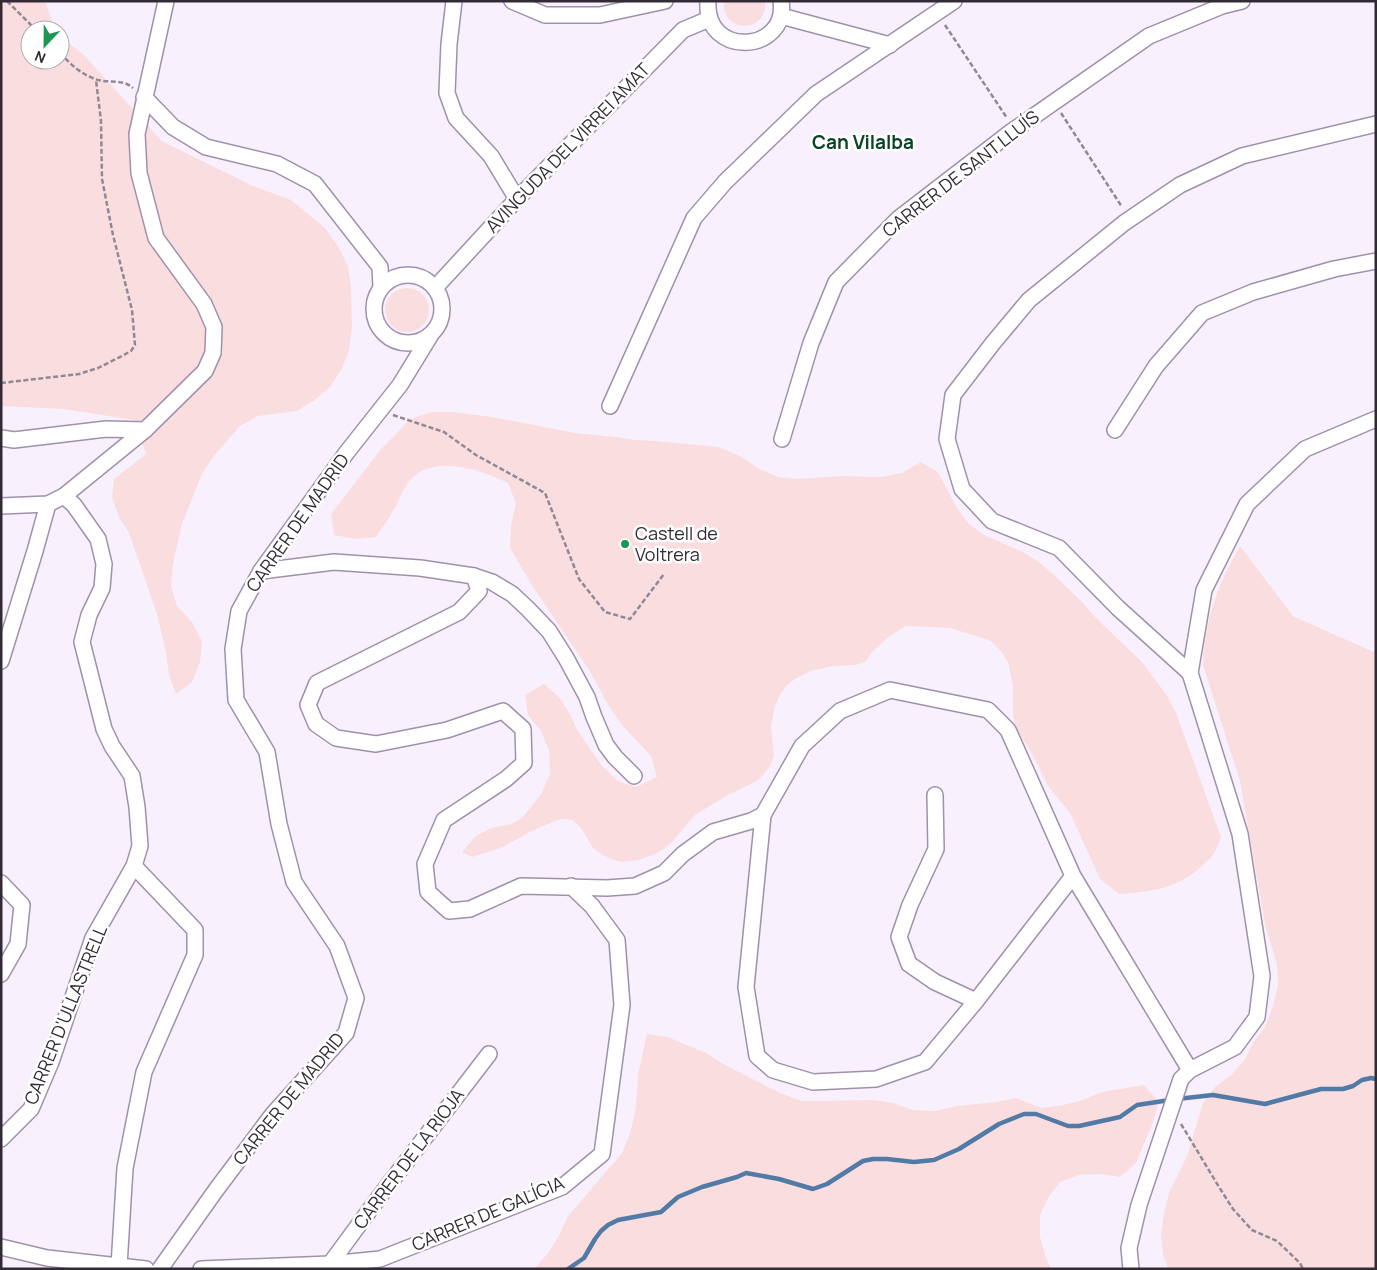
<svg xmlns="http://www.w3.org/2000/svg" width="1377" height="1270" viewBox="0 0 1377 1270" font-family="Manrope,sans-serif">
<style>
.green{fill:#fadedf}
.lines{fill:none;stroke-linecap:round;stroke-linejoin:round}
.stream{stroke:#527aa6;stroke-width:4.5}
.minor-casing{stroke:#a090ac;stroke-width:18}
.path{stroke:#908995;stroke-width:2.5;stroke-dasharray:5 2.5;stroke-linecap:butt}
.minor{stroke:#fff;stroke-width:15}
.poi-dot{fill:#1b9856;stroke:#fff;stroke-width:2}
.labels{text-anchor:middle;stroke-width:5;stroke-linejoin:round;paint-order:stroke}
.street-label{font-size:18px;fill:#322b36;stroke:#fff}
.poi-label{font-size:18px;fill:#322b36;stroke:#fff;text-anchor:start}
.neighbourhood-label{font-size:19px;font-weight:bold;fill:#0a4424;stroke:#fff}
</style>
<rect width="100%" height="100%" fill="#f8f1fd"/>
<g class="green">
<path d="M1,1H45L53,24L57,30H30V60H60V33L67,42L83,54L162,141L251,185L291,200L325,228L338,246L348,266L351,286L352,328L349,351L341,370L330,387L315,400L297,411L258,416L240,426L213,457L202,474L182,524L173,564L171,586L177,606L192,622L202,641L200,662L192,682L176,694L169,675L166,653L157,614L129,533L119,517L112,498L114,479L146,454L134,420L63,409L1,406Z"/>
<path d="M724,1H765C769,34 720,34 724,1Z"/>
<circle cx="407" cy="310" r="22"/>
<path d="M431,412H452L492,417L575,433L616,437L636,440L656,441L719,447L740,456L758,468L778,477L799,479L841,476L881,477L902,473L921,462L938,472L957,508L969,524L986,536L1023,552L1039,562L1055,576L1083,603L1095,617L1141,661L1166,694L1176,713L1221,837C1219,843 1216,850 1213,855C1211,858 1207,861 1205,863C1181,888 1152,892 1119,894L1100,879L1070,813L1048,786L1032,754L1018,731L1014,720L1013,709V685L1008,662L1002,653L991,641L950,628L906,626L887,638L872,652L866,661L856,665L835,666L813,670L795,679L786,686L780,695L775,706L771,726L774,756L770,766L764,774L757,781L728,795L695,815L672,842L665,848L655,854L639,860L621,862L611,859L601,854L593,848L581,828L573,820L561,819L550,823L528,833L503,847L472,857L462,852L476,836L491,828L512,824L522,818L541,794L550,774L549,751L541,731L528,715L525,695L544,684L559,697L570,714L578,731L602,766L618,781L636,787L657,777L651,756L623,726L610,708L589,670L531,584L520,565L510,547L511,524L516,504L508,483C479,469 427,451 406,486C402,492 400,498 397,504C391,516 383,526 376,537L355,539L334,535L331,514L381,449L396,434L410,419Z"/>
<path d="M1240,546L1293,616L1376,653V1269H1168L1163,1254L1161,1234L1164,1213L1169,1193L1187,1156L1203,1103L1215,1087L1231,1075L1244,1061L1253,1043L1265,1027L1273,1006L1278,985L1277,965L1265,924L1240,781L1203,665C1204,623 1218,583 1240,546Z"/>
<path d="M647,1034L668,1037L706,1053L725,1065L780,1093L801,1101L874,1100L893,1103L913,1110L936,1111L956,1106L996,1102L1016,1098L1041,1108L1063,1105L1083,1100L1102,1092L1144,1085L1159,1102L1152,1125L1136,1163L1120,1177L1100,1174L1079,1175L1060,1182L1048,1198L1040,1215V1237L1046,1258L1051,1269H534L549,1252L559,1235L568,1216L622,1153L630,1133L635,1113L637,1094L638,1074Z"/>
</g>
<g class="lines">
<g class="stream">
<path d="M1177,1099L1213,1095L1265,1104L1321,1089H1343L1353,1086L1362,1080L1371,1078L1376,1079"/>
<path d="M568,1269L584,1258L595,1239L601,1231L608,1225L618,1220L661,1212L678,1197L702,1187L737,1177L746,1173L779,1179L813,1189L827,1184L863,1161L873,1159H887L914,1162L934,1160L959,1149L999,1124L1024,1114H1036L1068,1126H1079L1120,1117L1137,1105L1170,1100"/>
</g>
<defs>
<g id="minor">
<path d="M454,1L449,44L447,93L456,118L491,156L517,199"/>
<path d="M512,1L545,15H600L665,1"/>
<path d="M708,1C704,59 789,53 781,1"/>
<path d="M781,16L890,45"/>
<path d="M144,97L173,127L206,147L277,164L315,184L380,267L381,287"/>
<circle cx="408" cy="309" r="34"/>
<path d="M435,288L517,199L683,30L709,19"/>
<path d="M610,406L694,218L725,182L816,94L954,1"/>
<path d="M1115,430L1156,366L1202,313L1253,292L1334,269L1376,261"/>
<path d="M1,438L14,440L106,429L145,430"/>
<path d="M782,439L811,343L836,282L898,219L1011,132L1149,36L1222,6L1242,1"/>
<path d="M1,506L48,504L64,496L145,430L205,371L213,353L214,327L204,304L156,238L139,173L137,134L166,1"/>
<path d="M261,571L334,562L420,568L474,576L492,582L512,594L528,609L549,631L566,658L587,697L594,717L606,745L615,757L634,776"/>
<path d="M474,576L479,591L459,612L317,683L308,705L316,724L336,738L376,744L447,730L503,711L523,729L524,763L506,779L444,820L425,864L428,892L449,911L470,909L521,886L607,888L635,886L664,873L683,854L713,832L751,821L763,815"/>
<path d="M1,661L35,551L48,504"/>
<path d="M1190,673L1118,608L1059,548L992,521L962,489L947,439L953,395L993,343L1029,300L1124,223L1180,185L1242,156L1376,124"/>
<path d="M935,795L936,849L910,905L899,937L909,964L935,982L976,1001"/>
<path d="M1073,876L976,1001L925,1062L876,1079L813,1082L773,1070L757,1056L746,987L763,815L802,746L840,711L890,690L988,710L1008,730L1073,876L1190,1070"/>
<path d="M1,883L22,905L18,944L1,974"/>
<path d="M1,1139L31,1109L51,1062L93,938L134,866L140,846L137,807L132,776L112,746L104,729L82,642L89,615L102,588L104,564L98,539L74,505L64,496"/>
<path d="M1,1247L47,1258L146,1269"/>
<path d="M330,1264L380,1196L489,1054"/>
<path d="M119,1266L125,1168L144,1072L195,955V930L134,866"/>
<path d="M160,1269L216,1190L273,1114L346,1033L356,998L337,946L294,882L279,824L267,752L236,700L233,649L239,611L261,571L347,452L400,385L430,336"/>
<path d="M201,1269L330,1264L380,1259L562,1187L602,1154L622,1005L617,940L592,906L571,886"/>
<path d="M1131,1269L1129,1248L1139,1205L1181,1079L1190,1070L1235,1047L1257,1017L1262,976L1240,834L1190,673L1204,590L1247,504L1305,449L1376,419"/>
</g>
</defs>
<use href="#minor" class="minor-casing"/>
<g class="path">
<path d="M7,1L36,30"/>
<path d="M945,25L1007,118"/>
<path d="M60,53C70,64 81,74 95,79C108,84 122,78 133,88"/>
<path d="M1061,113L1122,207"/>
<path d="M1,383L79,374L98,368L122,356L131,351L135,345L132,310L113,235L102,179L101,121L96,80"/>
<path d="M393,415L444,432L476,455L545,493L579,579L605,612L630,619L664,574"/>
<path d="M1181,1124L1219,1187L1233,1209L1252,1230L1277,1241L1300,1263L1303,1269"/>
</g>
<use href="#minor" class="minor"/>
</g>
<circle class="poi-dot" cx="625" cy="544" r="5"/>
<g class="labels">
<g class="street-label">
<text transform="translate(568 148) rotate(-46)" y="6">AVINGUDA DEL VIRREI AMAT</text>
<text transform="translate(961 174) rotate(-38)" y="6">CARRER DE SANT LLUÍS</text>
<text transform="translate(298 523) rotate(-55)" y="6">CARRER DE MADRID</text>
<text transform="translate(66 1015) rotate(-68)" y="6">CARRER D'ULLASTRELL</text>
<text transform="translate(289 1099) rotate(-51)" y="6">CARRER DE MADRID</text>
<text transform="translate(409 1159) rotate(-53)" y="6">CARRER DE LA RIOJA</text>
<text transform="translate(488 1214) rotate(-23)" y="6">CARRER DE GALÍCIA</text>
</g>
<g class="poi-label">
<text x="635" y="540">Castell de<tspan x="635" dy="21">Voltrera</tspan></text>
</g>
<g class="neighbourhood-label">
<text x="863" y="149">Can Vilalba</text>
</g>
</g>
<rect width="1377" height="1270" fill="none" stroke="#322b36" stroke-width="5"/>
<g transform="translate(45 45) rotate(202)"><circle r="24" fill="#ffffff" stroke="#adaaaf"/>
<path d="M0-4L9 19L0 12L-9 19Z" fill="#1b9856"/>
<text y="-8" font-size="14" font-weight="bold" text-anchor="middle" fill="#322b36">N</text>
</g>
</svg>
